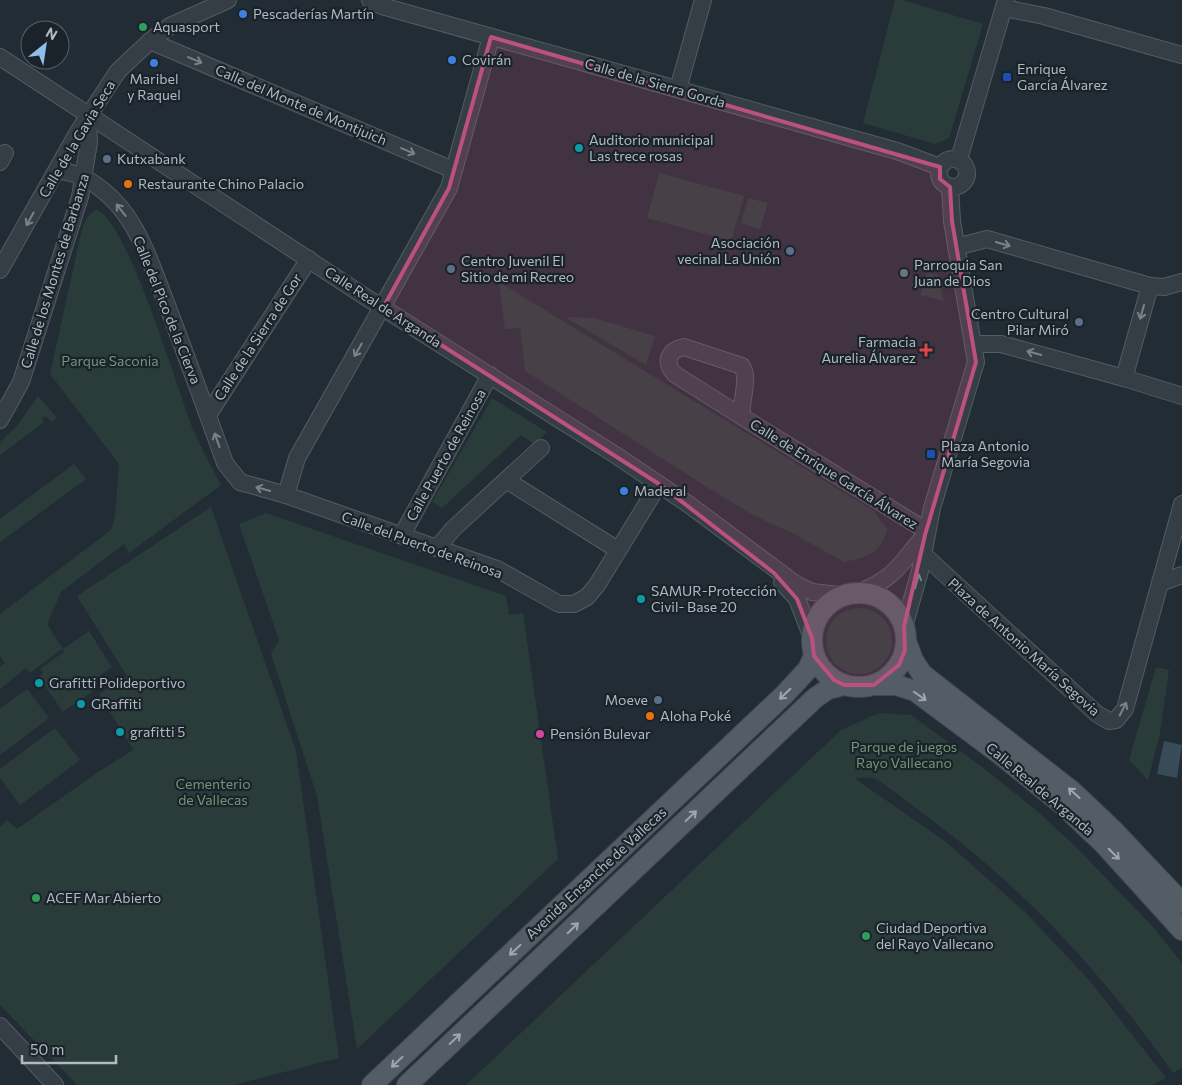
<svg xmlns="http://www.w3.org/2000/svg" width="1182" height="1085" viewBox="0 0 1182 1085" font-family="Commissioner,sans-serif">
<style>
.green{fill:#2a3c3a}
.water{fill:#384b59}
.lines{fill:none;stroke-linecap:round;stroke-linejoin:round}
.minor-casing{stroke:#535c63;stroke-width:18}
.major-casing{stroke:#3f474f;stroke-width:22}
.minor{stroke:#363e45;stroke-width:16}
.major{stroke:#545d65;stroke-width:20}
.oneway{stroke:#79828a}
.oneway2{stroke:#9ea7af}
.marked{fill:#bc507f;fill-opacity:0.2;stroke:#bc507f;stroke-width:4;stroke-linejoin:round}
.shop-dot{fill:#3f7fe0;stroke:#1b232a;stroke-width:2}
.leisure-dot{fill:#2e9e5b;stroke:#1b232a;stroke-width:2}
.transit-dot{fill:#1a4fb4;stroke:#1b232a;stroke-width:2}
.culture-dot{fill:#0f9aa8;stroke:#1b232a;stroke-width:2}
.service-dot{fill:#5c6f8a;stroke:#1b232a;stroke-width:2}
.food-dot{fill:#e8710a;stroke:#1b232a;stroke-width:2}
.worship-dot{fill:#6b7280;stroke:#1b232a;stroke-width:2}
.health-dot{fill:#e0444e;stroke:#1b232a;stroke-width:2}
.hotel-dot{fill:#d1479c;stroke:#1b232a;stroke-width:2}
.labels{text-anchor:middle;stroke-width:4.5;stroke-linejoin:round;paint-order:stroke}
.poi-label{font-size:14px;fill:#b0b9c2;stroke:#1b232a;text-anchor:start}
.street-label{font-size:14px;fill:#b0b9c2;stroke:#1b232a}
.park-label{font-size:14px;fill:#729575;stroke:#1b232a}
</style>
<rect width="100%" height="100%" fill="#222c34"/>
<g class="green">
<path d="M895,0H902L983,24L949,138L935,144L863,123Z"/>
<path d="M659,173L744,196L731,241L647,218Z"/>
<path d="M748,198L768,203L760,229L741,223Z"/>
<path d="M97,210C129,223 179,396 195,434C203,452 212,468 221,485L129,553L124,544L61,592L47,624L63,649L89,631L112,667L89,684L93,691L63,712L39,677L43,673L40,669L64,652L62,649L30,673L26,668L0,689V667L5,663L0,656V614L111,530L115,516L119,464L50,374L80,238C83,227 85,214 97,210Z"/>
<path d="M927,272L938,275L944,301L920,295Z"/>
<path d="M499,282L874,511L887,529C881,554 868,557 844,562L796,535L753,515L710,489L525,371L520,328L505,329Z"/>
<path d="M565,317L594,318L655,336L646,365Z"/>
<path d="M38,396L57,418L51,422L46,416L42,419L44,422L0,455V442L17,426Z"/>
<path d="M492,398L547,432L534,444L521,435L442,508L432,502Z"/>
<path d="M74,464L86,479L0,542V519Z"/>
<path d="M211,507L296,751L339,1058L234,1085H77L0,1005V827L7,820L17,829L101,770L133,750L99,694L127,676L77,596Z"/>
<path d="M266,513L506,596L509,615L523,613L558,859L357,1049L317,796L271,654L279,640L239,524Z"/>
<circle cx="859" cy="641" r="33"/>
<path d="M1156,667L1169,670L1160,733L1148,780L1129,760Z"/>
<path d="M27,689L49,718L0,755V709Z"/>
<path d="M879,713L911,715L982,767L1035,809L1077,848L1154,928L1182,963V1068L1173,1073C1104,975 1025,889 929,818C917,809 885,783 873,778C868,777 859,778 854,778L946,842L1025,912L1090,981L1166,1078L1152,1085H466L841,730Z"/>
<path d="M55,728L80,760L20,805L0,778V769Z"/>
</g>
<path class="water" d="M1164,741L1182,745L1177,778L1157,774Z"/>
<g class="lines">
<defs>
<g id="minor">
<path d="M370,0L382,6L897,151L940,167"/>
<path d="M1004,8L1044,16L1182,55"/>
<path d="M150,41L453,170"/>
<path d="M0,57L364,296L617,456L688,504L797,585L812,592L839,595"/>
<path d="M678,89L703,0"/>
<circle cx="953" cy="173" r="14"/>
<path d="M959,159L1006,0"/>
<path d="M0,162L5,153"/>
<path d="M57,171C84,171 111,194 126,215C145,242 155,275 167,305C187,358 206,410 225,463L240,482L286,495L468,559L497,569L559,604H574L587,597L597,585L659,484"/>
<path d="M956,247L987,239L1150,286L1124,378L1001,344H973"/>
<path d="M0,270L78,132L118,71L150,41L170,26L228,0"/>
<path d="M1150,286L1164,287L1182,282"/>
<path d="M1124,378L1182,396"/>
<path d="M208,415L309,259"/>
<path d="M742,417C740,401 750,380 742,366L684,347C668,350 663,364 676,375L760,428L927,531"/>
<path d="M0,420L21,382L80,197L89,142L88,116"/>
<path d="M506,480L618,550"/>
<path d="M286,495L297,458L449,188L491,37"/>
<path d="M402,535L490,375"/>
<path d="M437,548L453,529L541,448"/>
<path d="M923,554L1097,714L1109,721L1116,720L1125,709L1182,504"/>
<path d="M782,582L797,599L812,638"/>
<path d="M1160,583L1182,575"/>
<path d="M862,591C898,576 901,562 925,535"/>
<path d="M904,627L920,571L932,508L976,362L952,221L950,187"/>
<path d="M0,1026L55,1085"/>
</g>
<g id="major">
<circle cx="859" cy="640" r="47"/>
<path d="M906,641L913,660L922,674L1073,792L1115,832L1182,903"/>
<path d="M874,685H896L915,691L1001,755L1063,805L1104,844L1182,930"/>
<path d="M372,1085L785,694L808,669L814,656"/>
<path d="M407,1085L815,698L828,689L844,685"/>
</g>
</defs>
<use href="#minor" class="minor-casing"/>
<use href="#major" class="major-casing"/>
<use href="#minor" class="minor"/>
<use href="#major" class="major"/>
</g>
<defs><path id="oneway-shaft" d="M-6 0H5M1.5-3L5.5 0L1.5 3" fill="none" stroke-width="1.6" stroke-linecap="round" stroke-linejoin="round" transform="scale(1.25)"/></defs>
<g class="oneway">
<use href="#oneway-shaft" transform="translate(195 60) rotate(23)"/>
<use href="#oneway-shaft" transform="translate(408 151) rotate(23)"/>
<use href="#oneway-shaft" transform="translate(121 210) rotate(-128)"/>
<use href="#oneway-shaft" transform="translate(30 219) rotate(119)"/>
<use href="#oneway-shaft" transform="translate(1003 244) rotate(16)"/>
<use href="#oneway-shaft" transform="translate(1142 312) rotate(106)"/>
<use href="#oneway-shaft" transform="translate(358 350) rotate(120)"/>
<use href="#oneway-shaft" transform="translate(1034 353) rotate(-164)"/>
<use href="#oneway-shaft" transform="translate(217 440) rotate(-110)"/>
<use href="#oneway-shaft" transform="translate(263 489) rotate(-164)"/>
<use href="#oneway-shaft" transform="translate(917 581) rotate(-75)"/>
<use href="#oneway-shaft" transform="translate(1123 709) rotate(-63)"/>
</g>
<g class="oneway2">
<use href="#oneway-shaft" transform="translate(785 694) rotate(136)"/>
<use href="#oneway-shaft" transform="translate(920 696) rotate(35)"/>
<use href="#oneway-shaft" transform="translate(1074 793) rotate(-138)"/>
<use href="#oneway-shaft" transform="translate(691 816) rotate(-43)"/>
<use href="#oneway-shaft" transform="translate(1114 854) rotate(45)"/>
<use href="#oneway-shaft" transform="translate(573 928) rotate(-44)"/>
<use href="#oneway-shaft" transform="translate(515 950) rotate(137)"/>
<use href="#oneway-shaft" transform="translate(455 1039) rotate(-43)"/>
<use href="#oneway-shaft" transform="translate(397 1062) rotate(137)"/>
</g>
<path class="marked" d="M491,37L940,167V179L950,187L952,221L976,362L925,535L904,627L905,650L899,665L874,685H844L834,680L814,656L812,638L797,599L774,573L659,484L383,308L449,188Z"/>
<g class="shop-dot">
<circle cx="243" cy="14" r="5"/>
<circle cx="452" cy="60" r="5"/>
<circle cx="154" cy="63" r="5"/>
<circle cx="624" cy="491" r="5"/>
</g>
<g class="leisure-dot">
<circle cx="143" cy="27" r="5"/>
<circle cx="36" cy="898" r="5"/>
<circle cx="866" cy="936" r="5"/>
</g>
<g class="transit-dot">
<rect x="1002" y="72" width="10" height="10" rx="2.5"/>
<rect x="926" y="449" width="10" height="10" rx="2.5"/>
</g>
<g class="culture-dot">
<circle cx="579" cy="148" r="5"/>
<circle cx="641" cy="599" r="5"/>
<circle cx="39" cy="683" r="5"/>
<circle cx="81" cy="704" r="5"/>
<circle cx="120" cy="732" r="5"/>
</g>
<g class="service-dot">
<circle cx="107" cy="159" r="5"/>
<circle cx="790" cy="251" r="5"/>
<circle cx="451" cy="269" r="5"/>
<circle cx="1079" cy="322" r="5"/>
<circle cx="658" cy="700" r="5"/>
</g>
<g class="food-dot">
<circle cx="128" cy="184" r="5"/>
<circle cx="650" cy="716" r="5"/>
</g>
<circle class="worship-dot" cx="904" cy="273" r="5"/>
<path class="health-dot" d="M923.5 342.5h5v5h5v5h-5v5h-5v-5h-5v-5h5z"/>
<circle class="hotel-dot" cx="540" cy="734" r="5"/>
<g class="labels">
<g class="poi-label">
<text x="253" y="19">Pescaderías Martín</text>
<text x="153" y="32">Aquasport</text>
<text x="462" y="65">Covirán</text>
<text x="1017" y="74">Enrique<tspan x="1017" dy="16">García Álvarez</tspan></text>
<text x="154" y="84" text-anchor="middle">Maribel<tspan x="154" dy="16">y Raquel</tspan></text>
<text x="589" y="145">Auditorio municipal<tspan x="589" dy="16">Las trece rosas</tspan></text>
<text x="117" y="164">Kutxabank</text>
<text x="138" y="189">Restaurante Chino Palacio</text>
<text x="780" y="248" text-anchor="end">Asociación<tspan x="780" dy="16">vecinal La Unión</tspan></text>
<text x="461" y="266">Centro Juvenil El<tspan x="461" dy="16">Sitio de mi Recreo</tspan></text>
<text x="914" y="270">Parroquia San<tspan x="914" dy="16">Juan de Dios</tspan></text>
<text x="1069" y="319" text-anchor="end">Centro Cultural<tspan x="1069" dy="16">Pilar Miró</tspan></text>
<text x="916" y="347" text-anchor="end">Farmacia<tspan x="916" dy="16">Aurelia Álvarez</tspan></text>
<text x="941" y="451">Plaza Antonio<tspan x="941" dy="16">María Segovia</tspan></text>
<text x="634" y="496">Maderal</text>
<text x="651" y="596">SAMUR-Protección<tspan x="651" dy="16">Civil- Base 20</tspan></text>
<text x="49" y="688">Grafitti Polideportivo</text>
<text x="648" y="705" text-anchor="end">Moeve</text>
<text x="91" y="709">GRaffiti</text>
<text x="660" y="721">Aloha Poké</text>
<text x="130" y="737">grafitti 5</text>
<text x="550" y="739">Pensión Bulevar</text>
<text x="46" y="903">ACEF Mar Abierto</text>
<text x="876" y="933">Ciudad Deportiva<tspan x="876" dy="16">del Rayo Vallecano</tspan></text>
</g>
<g class="street-label">
<text transform="translate(655 83) rotate(16)" y="5">Calle de la Sierra Gorda</text>
<text transform="translate(301 105) rotate(23)" y="5">Calle del Monte de Montjuich</text>
<text transform="translate(77 139) rotate(-59)" y="5">Calle de la Gavia Seca</text>
<text transform="translate(55 271) rotate(-73)" y="5">Calle de los Montes de Barbanza</text>
<text transform="translate(383 307) rotate(33)" y="5">Calle Real de Arganda</text>
<text transform="translate(167 310) rotate(68)" y="5">Calle del Pico de la Cierva</text>
<text transform="translate(258 337) rotate(-57)" y="5">Calle de la Sierra de Gor</text>
<text transform="translate(446 455) rotate(-61)" y="5">Calle Puerto de Reinosa</text>
<text transform="translate(834 474) rotate(32)" y="5">Calle de Enrique García Álvarez</text>
<text transform="translate(422 545) rotate(20)" y="5">Calle del Puerto de Reinosa</text>
<text transform="translate(1024 647) rotate(42)" y="5">Plaza de Antonio María Segovia</text>
<text transform="translate(1040 789) rotate(40)" y="5">Calle Real de Arganda</text>
<text transform="translate(596 873) rotate(-43)" y="5">Avenida Ensanche de Vallecas</text>
</g>
<g class="park-label">
<text x="110" y="366">Parque Saconia</text>
<text x="904" y="752">Parque de juegos<tspan x="904" dy="16">Rayo Vallecano</tspan></text>
<text x="213" y="789">Cementerio<tspan x="213" dy="16">de Vallecas</tspan></text>
</g>
</g>
<g transform="translate(45 45) rotate(30)"><circle r="24" fill="#1b232a" stroke="#575f67"/>
<path d="M0-4L9 19L0 12L-9 19Z" fill="#8dbdea"/>
<text y="-8" font-size="14" font-weight="bold" text-anchor="middle" fill="#b0b9c2">N</text>
</g>
<path d="M22 1055v8h94v-8" fill="none" stroke="#b0b9c2" stroke-width="2.5"/>
<text x="30" y="1055" font-size="15" fill="#b0b9c2" stroke="#1b232a" stroke-width="4" paint-order="stroke">50 m</text>
</svg>
